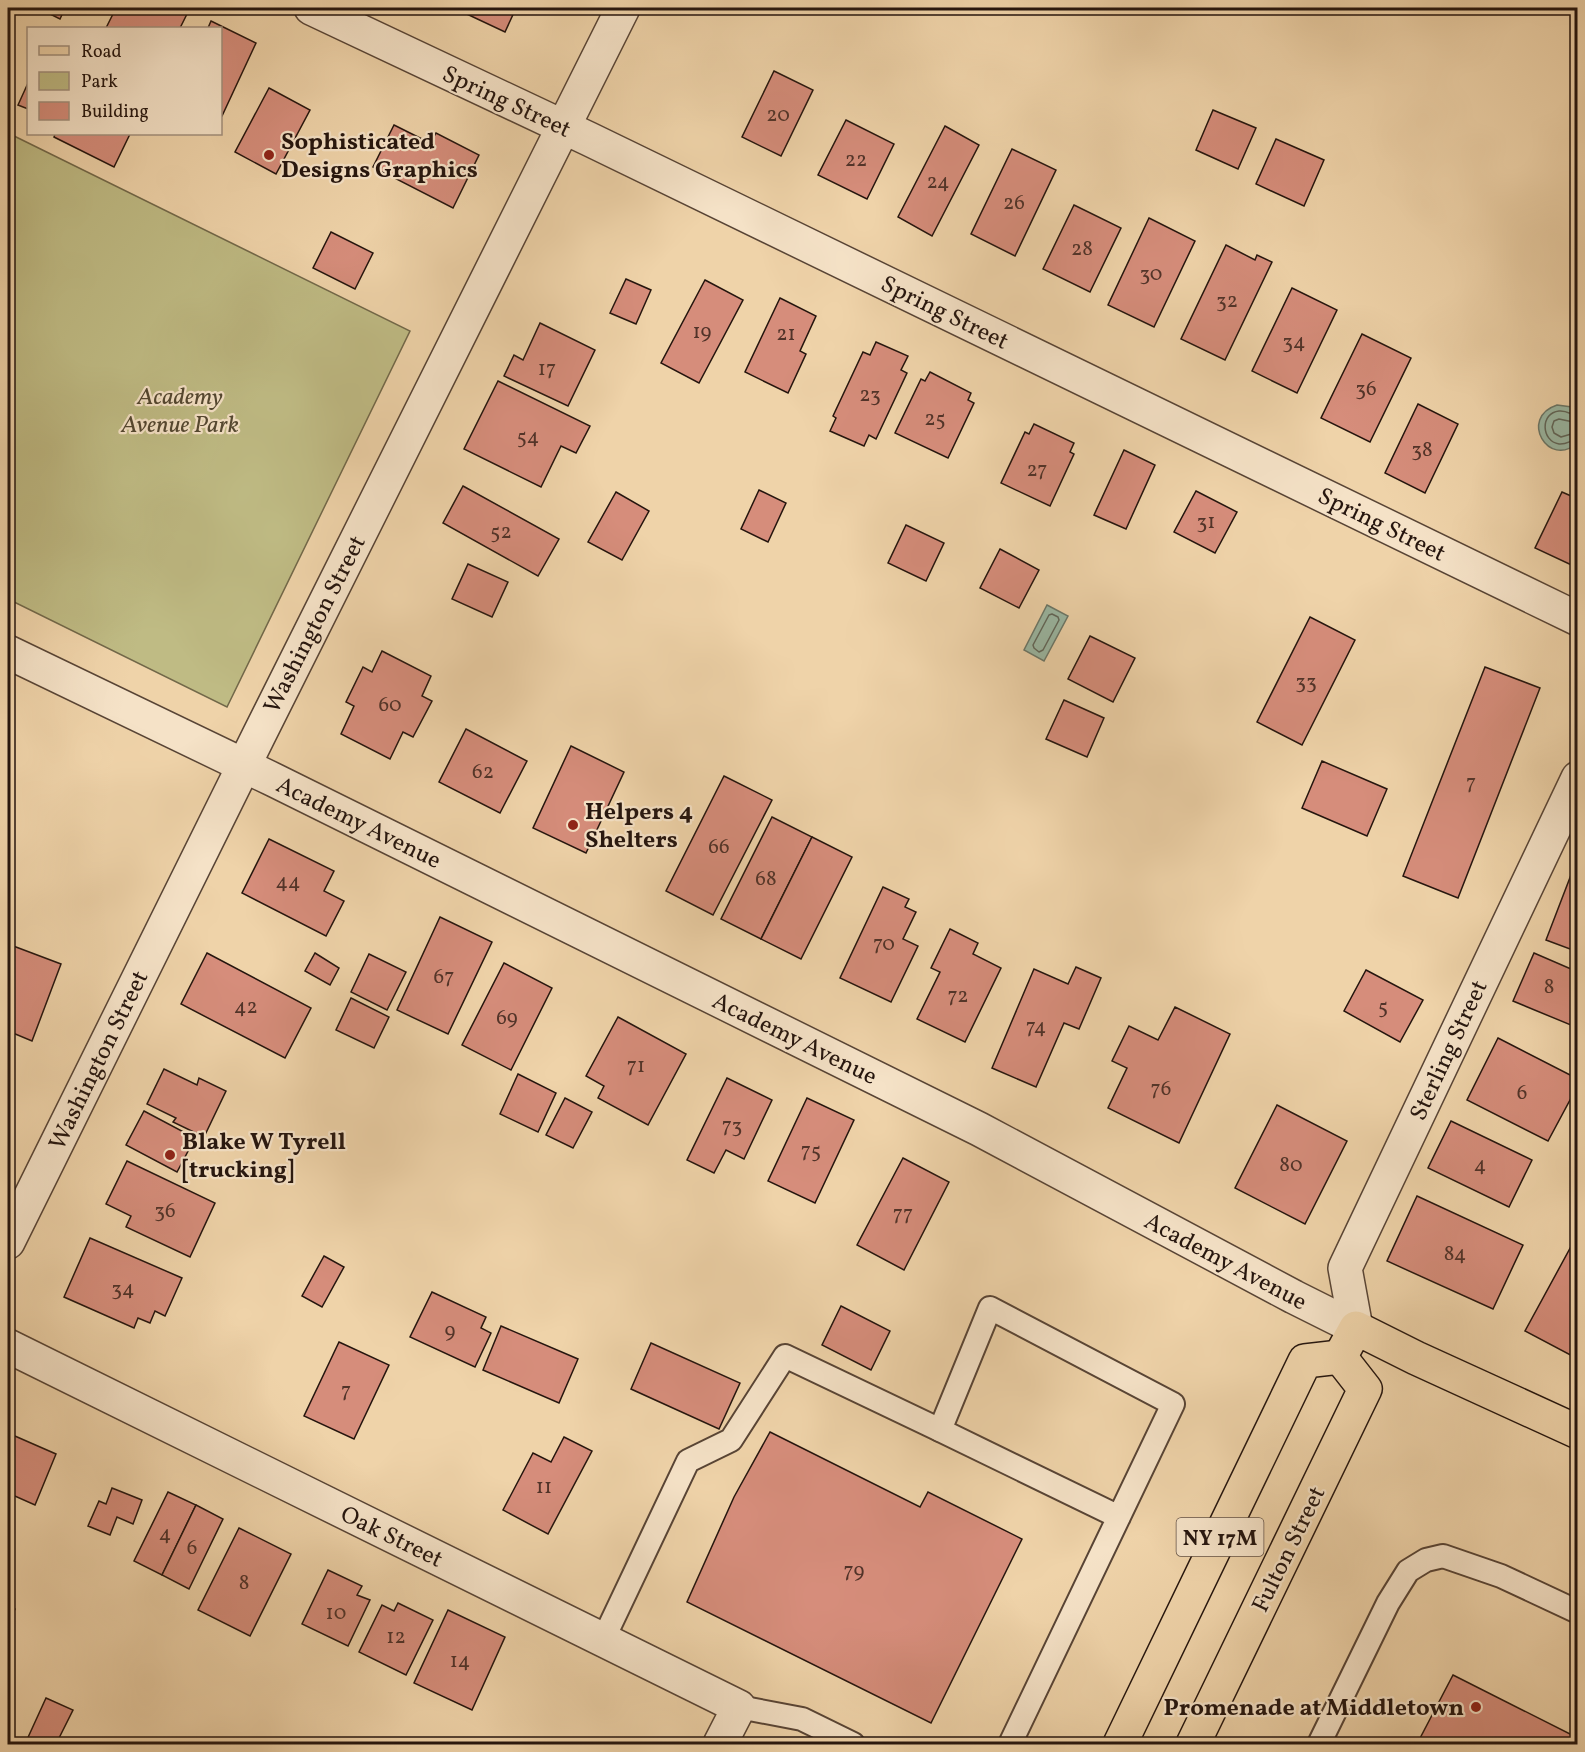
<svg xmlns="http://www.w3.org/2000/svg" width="1585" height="1752" viewBox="0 0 1585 1752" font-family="Vollkorn,serif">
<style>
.green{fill:#bfbb84;stroke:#726849;stroke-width:1.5}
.water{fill:#9ab8a4;stroke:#6b7768;stroke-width:1.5}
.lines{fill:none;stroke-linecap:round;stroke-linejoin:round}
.shore{stroke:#606659;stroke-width:1.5}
.building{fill:#d68d7b;stroke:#25150e;stroke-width:1.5}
.lane-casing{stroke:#584435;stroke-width:26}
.street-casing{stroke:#584435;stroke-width:36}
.primary-casing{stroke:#25150e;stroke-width:36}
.lane{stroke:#f5e2c7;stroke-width:22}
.street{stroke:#f5e2c7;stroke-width:33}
.primary{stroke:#efd3a9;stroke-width:33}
.poi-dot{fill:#8f2418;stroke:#f5e2c7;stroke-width:2}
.labels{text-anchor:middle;stroke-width:4.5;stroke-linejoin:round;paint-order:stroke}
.number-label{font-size:21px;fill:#513329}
.shield{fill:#f5e2c7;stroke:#635246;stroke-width:1.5}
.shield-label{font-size:22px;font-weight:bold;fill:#25150e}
.street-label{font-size:24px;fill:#25150e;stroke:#f5e2c7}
.poi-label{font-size:24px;font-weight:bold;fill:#25150e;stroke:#f5e2c7;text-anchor:start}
.park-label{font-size:24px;font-style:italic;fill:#534731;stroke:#f5e2c7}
</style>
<rect width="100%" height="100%" fill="#efd3a9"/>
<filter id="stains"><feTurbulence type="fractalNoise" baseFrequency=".00333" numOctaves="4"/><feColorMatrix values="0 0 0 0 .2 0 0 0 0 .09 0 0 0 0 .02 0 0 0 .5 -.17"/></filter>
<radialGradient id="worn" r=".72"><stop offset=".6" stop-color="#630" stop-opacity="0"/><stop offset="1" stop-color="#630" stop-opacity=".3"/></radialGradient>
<path class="green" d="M8,133L410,331L227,707L8,599Z"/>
<g class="water">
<path d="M1557,405L1572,407L1577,412V443C1549,469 1518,418 1557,405Z"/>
<path d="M1047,605L1068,616L1044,661L1024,650Z"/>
</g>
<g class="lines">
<g class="shore">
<path d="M1578,416C1571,415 1567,410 1559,411C1540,413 1541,441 1559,444C1566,445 1571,440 1578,439"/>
<path d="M1578,423L1559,419L1554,421L1552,427L1554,433L1561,437L1578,432"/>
<path d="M1052,614L1058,617L1059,620L1043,650L1039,652L1034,648L1033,645L1049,615Z"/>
</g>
</g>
<g class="building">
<path d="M38,8H65L60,19Z"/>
<path d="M116,8H190L180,28H106Z"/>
<path d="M454,8H516L505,32Z"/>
<path d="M211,21L256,43L222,116H220V28H208Z"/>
<path d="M774,71L813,90L781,156L742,137Z"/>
<path d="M28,83V109L18,105Z"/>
<path d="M269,88L310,110L276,174L235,152Z"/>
<path d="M1213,110L1256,128L1238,169L1196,150Z"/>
<path d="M846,120L894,144L867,199L818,175Z"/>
<path d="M394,125L430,143L436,133L479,155L453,208L373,167Z"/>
<path d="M945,126L979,145L932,236L898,217Z"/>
<path d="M55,134H130L114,167L54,137Z"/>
<path d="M1276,139L1324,160L1304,206L1256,184Z"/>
<path d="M1012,149L1056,170L1015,256L971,234Z"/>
<path d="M1074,205L1121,228L1090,292L1043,269Z"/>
<path d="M1149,218L1195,241L1154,327L1108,305Z"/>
<path d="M331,232L373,253L355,289L313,268Z"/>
<path d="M1226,245L1255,260L1257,255L1272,262L1225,360L1181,339Z"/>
<path d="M626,279L651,290L636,324L610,313Z"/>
<path d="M705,280L743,300L699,383L661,363Z"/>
<path d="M1292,288L1337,310L1297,393L1252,371Z"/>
<path d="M780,298L816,316L800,351L806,354L788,393L745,372Z"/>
<path d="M540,323L595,350L568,406L504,376L514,355L523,360Z"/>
<path d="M1362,334L1411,358L1370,442L1321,418Z"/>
<path d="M876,342L908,356L901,370L907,373L876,439L869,435L864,446L830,431L836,418L833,416L863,352L870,355Z"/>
<path d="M930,372L971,393L968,400L974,403L948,458L895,433L921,379L925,381Z"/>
<path d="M498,381L590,426L576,453L561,446L541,487L464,449Z"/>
<path d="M1418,404L1458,424L1425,493L1385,473Z"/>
<path d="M1034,424L1074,443L1070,452L1074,454L1050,506L1001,483L1025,432L1029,434Z"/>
<path d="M1124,450L1155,465L1126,529L1094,515Z"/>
<path d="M463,486L559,539L538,576L443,523Z"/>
<path d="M759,490L786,503L768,542L741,529Z"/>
<path d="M1196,491L1237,512L1215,553L1174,532Z"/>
<path d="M616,492L649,511L622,560L588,542Z"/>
<path d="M1562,492L1578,499V568L1535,548Z"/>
<path d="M906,525L944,543L926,581L888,563Z"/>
<path d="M1000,549L1039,570L1019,608L980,588Z"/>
<path d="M468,564L508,582L492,617L452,599Z"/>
<path d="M1310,617L1355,640L1302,745L1257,722Z"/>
<path d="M1090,636L1135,658L1113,702L1068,679Z"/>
<path d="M382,651L431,676L422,696L432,701L413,737L403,732L390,759L341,734L354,706L346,702L363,667L372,672Z"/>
<path d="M1485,667L1540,688L1458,898L1403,876Z"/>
<path d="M1064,700L1104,718L1087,757L1046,739Z"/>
<path d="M466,729L527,761L500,813L439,782Z"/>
<path d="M571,746L624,772L586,853L533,828Z"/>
<path d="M1322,761L1387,789L1367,836L1302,808Z"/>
<path d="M724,776L772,800L713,915L666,891Z"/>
<path d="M772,817L812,837L761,939L721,919Z"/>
<path d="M812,837L852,857L801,959L761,939Z"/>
<path d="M269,839L334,871L324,891L344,901L326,936L242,893Z"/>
<path d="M1571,875L1578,877V952L1546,940Z"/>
<path d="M883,887L909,899L905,907L916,912L903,939L918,946L891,1002L840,978Z"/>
<path d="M440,917L492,942L448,1034L397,1010Z"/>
<path d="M950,929L978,943L973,954L1001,968L965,1042L917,1019L940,972L931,968Z"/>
<path d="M8,944L61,964L32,1041L8,1031Z"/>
<path d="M207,953L311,1008L285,1058L181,1004Z"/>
<path d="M315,953L339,968L330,985L305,971Z"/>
<path d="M1534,953L1578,972V1028L1513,1001Z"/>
<path d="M369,954L406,972L387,1010L351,992Z"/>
<path d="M504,963L552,988L511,1070L462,1045Z"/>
<path d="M1076,967L1101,978L1079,1029L1064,1023L1036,1087L992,1068L1034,969L1068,984Z"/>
<path d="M1366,970L1423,1000L1400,1042L1344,1011Z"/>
<path d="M351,998L389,1017L374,1048L336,1030Z"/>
<path d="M1175,1007L1230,1034L1179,1143L1108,1108L1127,1068L1112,1061L1129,1026L1158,1040Z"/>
<path d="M618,1017L686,1054L648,1125L598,1098L604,1086L586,1076Z"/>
<path d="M1498,1038L1578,1079V1085L1548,1141L1467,1100Z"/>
<path d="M164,1069L197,1085L199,1078L226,1091L204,1137L173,1122L176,1118L147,1104Z"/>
<path d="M518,1074L556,1093L538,1132L500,1114Z"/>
<path d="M727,1078L772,1100L744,1159L726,1150L714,1173L687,1160Z"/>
<path d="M565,1098L592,1112L573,1148L546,1135Z"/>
<path d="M807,1098L854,1120L815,1203L768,1181Z"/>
<path d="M1277,1105L1347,1141L1305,1224L1235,1188Z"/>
<path d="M144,1111L195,1138L177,1172L126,1145Z"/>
<path d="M1451,1121L1532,1160L1509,1207L1428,1168Z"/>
<path d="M903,1158L949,1182L904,1270L857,1245Z"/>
<path d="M127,1161L215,1203L190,1257L126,1227L131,1216L106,1204Z"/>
<path d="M1417,1196L1523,1245L1493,1309L1387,1261Z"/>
<path d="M90,1238L182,1278L165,1316L155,1311L150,1323L138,1318L134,1328L64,1297Z"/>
<path d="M1574,1241L1578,1243V1359L1525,1331Z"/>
<path d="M324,1256L344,1267L322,1307L302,1296Z"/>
<path d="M432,1292L486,1317L481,1328L491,1333L475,1367L410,1337Z"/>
<path d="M841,1306L890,1331L871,1370L822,1345Z"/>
<path d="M501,1326L578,1359L559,1403L483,1370Z"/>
<path d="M339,1342L389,1365L354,1439L304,1416Z"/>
<path d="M651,1343L740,1383L719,1429L631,1389Z"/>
<path d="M770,1432L920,1507L928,1492L1022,1539L931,1723L687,1602L734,1497Z"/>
<path d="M8,1433L56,1454L35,1505L8,1493Z"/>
<path d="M564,1437L592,1451L548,1534L503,1510L533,1453L551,1462Z"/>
<path d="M112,1488L142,1500L133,1524L117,1517L110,1535L88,1526L99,1501L106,1504Z"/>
<path d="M168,1492L196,1505L162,1575L134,1561Z"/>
<path d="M196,1505L223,1519L189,1589L162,1575Z"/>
<path d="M239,1528L291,1554L250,1636L198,1610Z"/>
<path d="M328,1570L362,1586L357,1595L370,1600L348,1646L302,1624Z"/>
<path d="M398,1603L433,1620L406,1675L359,1652L382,1605L394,1611Z"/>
<path d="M8,1605L15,1609L8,1624Z"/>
<path d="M448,1610L505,1637L472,1710L414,1683Z"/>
<path d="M1453,1675L1578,1738V1744H1417Z"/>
<path d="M46,1698L73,1710L56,1744H25Z"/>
<path d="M369,1738L385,1744H366Z"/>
</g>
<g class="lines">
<defs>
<g id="lane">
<path d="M603,1640L688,1461L731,1440L785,1356L940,1430"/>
<path d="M739,1707L802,1719L853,1744"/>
<path d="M1010,1744L1173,1404L990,1308L940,1430L1119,1517"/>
<path d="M1319,1744L1388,1603L1408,1571L1426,1560L1443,1556L1501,1576L1578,1612"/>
</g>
<g id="street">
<path d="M311,8L589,139L1578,619"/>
<path d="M8,652L274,780L979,1129L1294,1297L1356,1328"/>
<path d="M8,1242L259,735L623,8"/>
<path d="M1356,1328L1345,1268L1578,778"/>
<path d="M8,1346L739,1707L720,1744"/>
</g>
<g id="primary">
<path d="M1340,1357L1356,1328L1416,1358L1578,1432"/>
<path d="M1120,1744L1305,1361L1340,1357"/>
<path d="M1193,1744L1365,1389L1340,1357"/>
</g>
</defs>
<use href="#lane" class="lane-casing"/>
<use href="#street" class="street-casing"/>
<use href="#primary" class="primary-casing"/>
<use href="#lane" class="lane"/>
<use href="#street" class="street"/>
<use href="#primary" class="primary"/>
</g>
<g class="poi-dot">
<circle cx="269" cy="155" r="6"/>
<circle cx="573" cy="825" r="6"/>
<circle cx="170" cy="1155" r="6"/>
<circle cx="1476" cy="1707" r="6"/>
</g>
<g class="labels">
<g class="number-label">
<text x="778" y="121">20</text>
<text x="856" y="166">22</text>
<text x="938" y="188">24</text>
<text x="1014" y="209">26</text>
<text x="1082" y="255">28</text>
<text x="1151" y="280">30</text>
<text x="1227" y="307">32</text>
<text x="702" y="338">19</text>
<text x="786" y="340">21</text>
<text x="1294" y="348">34</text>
<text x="547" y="375">17</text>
<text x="1366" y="395">36</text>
<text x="870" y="401">23</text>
<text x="935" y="425">25</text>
<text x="528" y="443">54</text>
<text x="1422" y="456">38</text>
<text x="1037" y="476">27</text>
<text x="1206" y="528">31</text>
<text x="501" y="538">52</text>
<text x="1306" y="688">33</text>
<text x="390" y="711">60</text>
<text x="483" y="778">62</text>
<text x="1471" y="789">7</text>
<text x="719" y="853">66</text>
<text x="766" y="885">68</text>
<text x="288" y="888">44</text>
<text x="884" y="950">70</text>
<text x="444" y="983">67</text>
<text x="1549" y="993">8</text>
<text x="958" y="1002">72</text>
<text x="246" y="1013">42</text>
<text x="1383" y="1013">5</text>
<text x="507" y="1024">69</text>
<text x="1036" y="1033">74</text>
<text x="636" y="1072">71</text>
<text x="1161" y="1095">76</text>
<text x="1522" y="1099">6</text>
<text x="732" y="1132">73</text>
<text x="811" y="1157">75</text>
<text x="1291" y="1171">80</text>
<text x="1480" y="1171">4</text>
<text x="165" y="1217">36</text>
<text x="903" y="1220">77</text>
<text x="1455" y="1260">84</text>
<text x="123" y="1295">34</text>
<text x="450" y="1337">9</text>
<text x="346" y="1397">7</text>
<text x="544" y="1493">11</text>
<text x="165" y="1540">4</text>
<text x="192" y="1554">6</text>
<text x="854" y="1577">79</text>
<text x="244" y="1589">8</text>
<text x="336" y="1619">10</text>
<text x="396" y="1643">12</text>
<text x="460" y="1667">14</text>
</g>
<rect class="shield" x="1176.5" y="1518" width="87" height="38" rx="4.5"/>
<g class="shield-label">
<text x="1220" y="1545">NY 17M</text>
</g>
<g class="street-label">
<text transform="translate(507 101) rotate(25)" y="8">Spring Street</text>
<text transform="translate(945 312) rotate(26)" y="8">Spring Street</text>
<text transform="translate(1382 524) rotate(26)" y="8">Spring Street</text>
<text transform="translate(314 624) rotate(-63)" y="8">Washington Street</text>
<text transform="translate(359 822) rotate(26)" y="8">Academy Avenue</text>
<text transform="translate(795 1038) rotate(26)" y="8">Academy Avenue</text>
<text transform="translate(1448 1050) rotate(-65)" y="8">Sterling Street</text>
<text transform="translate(98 1060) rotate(-64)" y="8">Washington Street</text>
<text transform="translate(1226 1261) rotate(28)" y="8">Academy Avenue</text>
<text transform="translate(392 1536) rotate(26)" y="8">Oak Street</text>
<text transform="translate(1288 1549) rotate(-64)" y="8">Fulton Street</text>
</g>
<g class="poi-label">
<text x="281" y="149">Sophisticated<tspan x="281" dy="28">Designs Graphics</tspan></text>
<text x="585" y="819">Helpers 4<tspan x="585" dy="28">Shelters</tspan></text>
<text x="182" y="1149">Blake W Tyrell<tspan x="182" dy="28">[trucking]</tspan></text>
<text x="1464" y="1715" text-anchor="end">Promenade at Middletown</text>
</g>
<g class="park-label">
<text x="180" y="404">Academy<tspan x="180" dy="28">Avenue Park</tspan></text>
</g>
</g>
<rect width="1585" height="1752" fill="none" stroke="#efd3a9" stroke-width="30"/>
<rect x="9" y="9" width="1567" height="1734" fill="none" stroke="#25150e" stroke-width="3"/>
<rect x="15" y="15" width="1555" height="1722" fill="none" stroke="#25150e" stroke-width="1.5"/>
<rect x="27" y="27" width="195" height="108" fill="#f5e2c7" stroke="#a2907d" stroke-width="1.5"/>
<rect x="39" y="46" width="30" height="9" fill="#efd3a9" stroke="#a2907d" stroke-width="1.5"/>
<text x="81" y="57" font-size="18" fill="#25150e">Road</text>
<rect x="39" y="72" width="30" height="18" fill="#bfbb84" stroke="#a2907d" stroke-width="1.5"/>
<text x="81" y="87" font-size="18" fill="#25150e">Park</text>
<rect x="39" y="102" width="30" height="18" fill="#d68d7b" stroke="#a2907d" stroke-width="1.5"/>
<text x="81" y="117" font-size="18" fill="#25150e">Building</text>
<rect width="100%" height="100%" filter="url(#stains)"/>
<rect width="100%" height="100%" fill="url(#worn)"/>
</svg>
